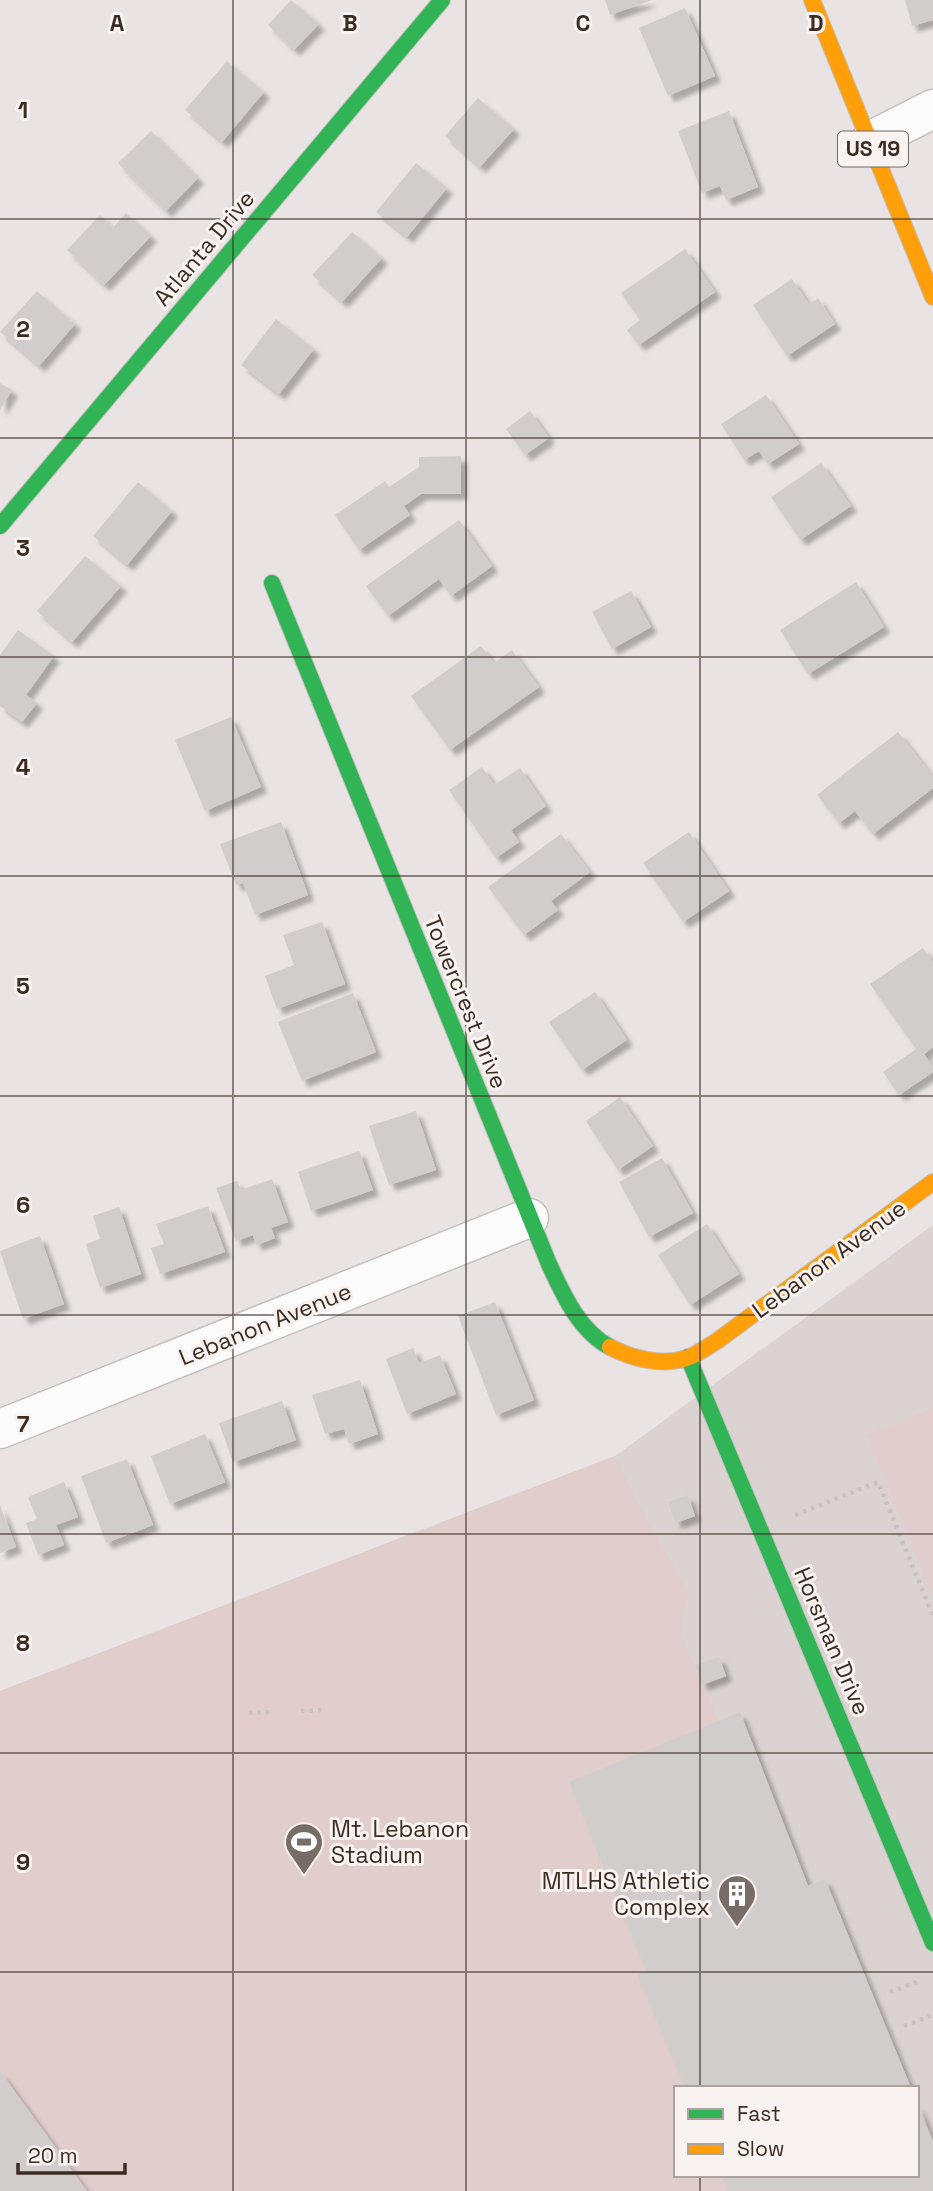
<svg xmlns="http://www.w3.org/2000/svg" width="933" height="2191" viewBox="0 0 933 2191" font-family="'Space Grotesk',sans-serif">
<style>
.built{fill:#dad3d1;fill-rule:evenodd}
.green{fill:#e2cdcd}
.building{fill:#d1cdcc;filter:url(#shadow)}
.lines{fill:none;stroke-linecap:round;stroke-linejoin:round}
.street-casing{stroke:#c5c0bf;stroke-width:41}
.fast-casing{stroke:#c4bfbd;stroke-width:18}
.slow-casing{stroke:#c4bfbd;stroke-width:18}
.path{stroke:#c9c3c0;stroke-width:4.5;stroke-dasharray:3.5 5;stroke-linecap:butt}
.street{stroke:#fcfbfb;stroke-width:38}
.fast{stroke:#30b455;stroke-width:16}
.slow{stroke:#ff9f0a;stroke-width:16}
.grid{fill:none;stroke:#3b2c22;stroke-width:2;stroke-opacity:0.55}
.labels{text-anchor:middle;stroke-width:6;stroke-linejoin:round;paint-order:stroke}
.shield{fill:#f8f2f1;stroke:#746760;stroke-width:2}
.shield-label{font-size:21px;font-weight:bold;fill:#3b2c22}
.street-label{font-size:23px;fill:#3b2c22;stroke:#f8f2f1}
.poi-label{font-size:23px;fill:#3b2c22;stroke:#f8f2f1;text-anchor:start}
.grid-label{font-size:23px;text-anchor:middle;font-weight:bold;fill:#3b2c22;stroke:#f8f2f1;stroke-width:6;stroke-linejoin:round;paint-order:stroke}
</style>
<defs>
<filter id="shadow"><feDropShadow dx="6" dy="6" stdDeviation="2" flood-color="#0004"/></filter>
</defs>
<rect width="100%" height="100%" fill="#e9e4e3"/>
<path class="built" d="M933,1225V2191H0V1691L615,1456ZM676,2088H917V2175H676Z"/>
<g class="green">
<path d="M933,1408V1597L867,1435Z"/>
<path d="M615,1456L637,1501L688,1592L680,1633L718,1721L569,1783L646,1971L637,1975L685,2088H676V2175H721L728,2191H0V1691Z"/>
</g>
<g class="building">
<path d="M291,0L319,24L294,50L268,25Z"/>
<path d="M605,0H652L610,15Z"/>
<path d="M905,0H933V20L912,26Z"/>
<path d="M685,8L715,76L668,96L639,28Z"/>
<path d="M227,61L264,92L222,142L185,110Z"/>
<path d="M478,98L514,129L480,167L445,136Z"/>
<path d="M729,111L758,187L726,200L720,186L702,193L678,131Z"/>
<path d="M151,131L198,178L166,211L118,163Z"/>
<path d="M416,163L447,188L407,237L376,212Z"/>
<path d="M126,213L151,236L104,285L67,250L100,215L113,228Z"/>
<path d="M352,232L382,258L342,302L312,275Z"/>
<path d="M685,249L715,292L639,345L627,330L640,320L621,293Z"/>
<path d="M792,279L809,304L818,298L835,324L787,356L753,305Z"/>
<path d="M37,291L75,324L39,366L0,332Z"/>
<path d="M276,319L314,349L279,394L241,365Z"/>
<path d="M0,383L12,390L0,410Z"/>
<path d="M766,395L799,444L768,464L759,451L744,460L721,424Z"/>
<path d="M530,411L549,438L525,455L506,429Z"/>
<path d="M461,456V494H421L404,506L410,515L359,550L335,515L385,481L389,487L419,467V457Z"/>
<path d="M821,463L851,506L800,540L771,497Z"/>
<path d="M138,482L172,511L127,565L93,536Z"/>
<path d="M459,520L492,566L451,596L439,579L388,616L366,586Z"/>
<path d="M85,556L121,586L72,642L37,611Z"/>
<path d="M856,582L884,627L808,674L780,630Z"/>
<path d="M631,591L651,627L612,649L592,612Z"/>
<path d="M18,630L54,656L26,695L37,703L22,722L0,706V655Z"/>
<path d="M481,646L494,663L512,650L539,687L450,750L411,696Z"/>
<path d="M231,717L261,787L205,811L175,740Z"/>
<path d="M898,732L933,777V788L873,834L855,811L839,823L817,795Z"/>
<path d="M482,767L494,785L520,768L546,806L511,830L519,842L496,858L449,790Z"/>
<path d="M281,822L308,895L255,915L243,883L236,885L220,844Z"/>
<path d="M689,832L729,891L683,922L643,863Z"/>
<path d="M561,834L590,872L551,901L558,910L524,935L488,887Z"/>
<path d="M322,922L345,984L277,1009L265,976L294,965L283,935Z"/>
<path d="M923,948L933,963V1047L924,1054L933,1067V1072L899,1095L883,1072L916,1049L870,984Z"/>
<path d="M595,992L627,1040L582,1070L549,1022Z"/>
<path d="M353,993L376,1052L302,1081L278,1022Z"/>
<path d="M620,1097L653,1146L618,1170L586,1121Z"/>
<path d="M416,1111L436,1170L389,1185L369,1126Z"/>
<path d="M359,1151L373,1190L311,1211L298,1172Z"/>
<path d="M662,1158L693,1213L649,1237L619,1182Z"/>
<path d="M272,1179L288,1222L271,1228L275,1238L256,1245L253,1235L236,1241L216,1188L237,1181L241,1190Z"/>
<path d="M208,1206L225,1252L160,1274L151,1248L164,1244L156,1224Z"/>
<path d="M119,1207L141,1274L100,1288L86,1244L100,1239L93,1216Z"/>
<path d="M707,1224L739,1274L690,1305L658,1255Z"/>
<path d="M40,1236L64,1304L23,1319L0,1251Z"/>
<path d="M495,1302L534,1400L496,1415L458,1316Z"/>
<path d="M413,1348L419,1363L440,1355L456,1394L407,1414L386,1359Z"/>
<path d="M360,1380L378,1434L349,1444L344,1429L325,1434L312,1395Z"/>
<path d="M282,1401L296,1440L233,1462L219,1423Z"/>
<path d="M205,1434L225,1482L170,1504L151,1456Z"/>
<path d="M127,1459L153,1525L106,1543L81,1476Z"/>
<path d="M64,1482L78,1517L56,1525L64,1545L38,1555L26,1523L37,1519L28,1497Z"/>
<path d="M688,1495L695,1516L676,1523L668,1502Z"/>
<path d="M0,1505L16,1547L0,1553Z"/>
<path d="M719,1657L726,1676L702,1685L695,1665Z"/>
<path d="M740,1712L808,1886L825,1879L911,2088H685L637,1974L646,1971L569,1782Z"/>
<path d="M0,2071L87,2191H0Z"/>
<path d="M917,2103L933,2141V2191H728L721,2175H917Z"/>
</g>
<g class="lines">
<defs>
<g id="street">
<path d="M870,141L933,109"/>
<path d="M0,1429L529,1218"/>
</g>
<g id="fast">
<path d="M0,526L442,0"/>
<path d="M272,583L549,1264C563,1294 579,1331 610,1347"/>
<path d="M688,1357L933,1943"/>
</g>
<g id="slow">
<path d="M812,0L933,297"/>
<path d="M610,1347C633,1359 662,1366 687,1358C698,1354 707,1347 717,1341L933,1182"/>
</g>
</defs>
<use href="#street" class="street-casing"/>
<use href="#fast" class="fast-casing"/>
<use href="#slow" class="slow-casing"/>
<g class="path">
<path d="M795,1515L878,1482L933,1616"/>
<path d="M301,1711L324,1710"/>
<path d="M249,1713L271,1712"/>
<path d="M890,1992L922,1980"/>
<path d="M904,2026L933,2015"/>
</g>
<use href="#street" class="street"/>
<use href="#fast" class="fast"/>
<use href="#slow" class="slow"/>
</g>
<path class="grid" d="M233,0V2191M466,0V2191M700,0V2088M0,219H933M0,438H933M0,657H933M0,876H933M0,1096H933M0,1315H933M0,1534H933M0,1753H933M0,1972H933M700,2175V2191"/>
<defs>
<symbol id="stadium-pin" viewBox="-11 -11 22 30"><path d="M0 17L-7.5 6A9.5 9.5 0 1 1 7.5 6Z" fill="#786c66" stroke="#f8f2f1"/><path d="M0-5a6.5 5 0 1 0 0 10a6.5 5 0 1 0 0-10ZM-3.5-1.8h7v3.6h-7Z" fill="#fff"/></symbol>
<symbol id="building-pin" viewBox="-11 -11 22 30"><path d="M0 17L-7.5 6A9.5 9.5 0 1 1 7.5 6Z" fill="#786c66" stroke="#f8f2f1"/><path d="M-4-6H4V6H1V3H-1V6H-4ZM-2.5-4.3h1.7v1.8h-1.7ZM.8-4.3h1.7v1.8H.8ZM-2.5-1h1.7V.8h-1.7ZM.8-1h1.7V.8H.8Z" fill="#fff"/></symbol>
</defs>
<g fill-rule="evenodd">
<use href="#stadium-pin" x="282" y="1820" width="44" height="60"/>
<use href="#building-pin" x="715" y="1872" width="44" height="60"/>
</g>
<g class="labels">
<rect class="shield" x="838" y="131.5" width="70" height="35" rx="5"/>
<g class="shield-label">
<text x="873" y="156">US 19</text>
</g>
<g class="street-label">
<text transform="translate(204 248) rotate(-50)" y="8">Atlanta Drive</text>
<text transform="translate(466 1002) rotate(68)" y="8">Towercrest Drive</text>
<text transform="translate(829 1259) rotate(-36)" y="8">Lebanon Avenue</text>
<text transform="translate(265 1324) rotate(-22)" y="8">Lebanon Avenue</text>
<text transform="translate(832 1641) rotate(67)" y="8">Horsman Drive</text>
</g>
<g class="poi-label">
<text x="331" y="1837">Mt. Lebanon<tspan x="331" dy="26">Stadium</tspan></text>
<text x="710" y="1889" text-anchor="end">MTLHS Athletic<tspan x="710" dy="26">Complex</tspan></text>
</g>
</g>
<g class="grid-label">
<text x="117" y="31">A</text>
<text x="350" y="31">B</text>
<text x="583" y="31">C</text>
<text x="816" y="31">D</text>
<text x="23" y="118">1</text>
<text x="23" y="337">2</text>
<text x="23" y="556">3</text>
<text x="23" y="775">4</text>
<text x="23" y="994">5</text>
<text x="23" y="1213">6</text>
<text x="23" y="1432">7</text>
<text x="23" y="1651">8</text>
<text x="23" y="1870">9</text>
</g>
<rect x="674" y="2086" width="245" height="91" fill="#f8f2f1" stroke="#aca39e" stroke-width="2"/>
<rect x="688" y="2109" width="35" height="10" fill="#30b455" stroke="#aca39e" stroke-width="2"/>
<text x="737" y="2121" font-size="21" fill="#3b2c22">Fast</text>
<rect x="688" y="2144" width="35" height="10" fill="#ff9f0a" stroke="#aca39e" stroke-width="2"/>
<text x="737" y="2156" font-size="21" fill="#3b2c22">Slow</text>
<path d="M18 2163v10h107v-10" fill="none" stroke="#3b2c22" stroke-width="3.5"/>
<text x="28" y="2163" font-size="21" fill="#3b2c22" stroke="#f8f2f1" stroke-width="5" paint-order="stroke">20 m</text>
</svg>
